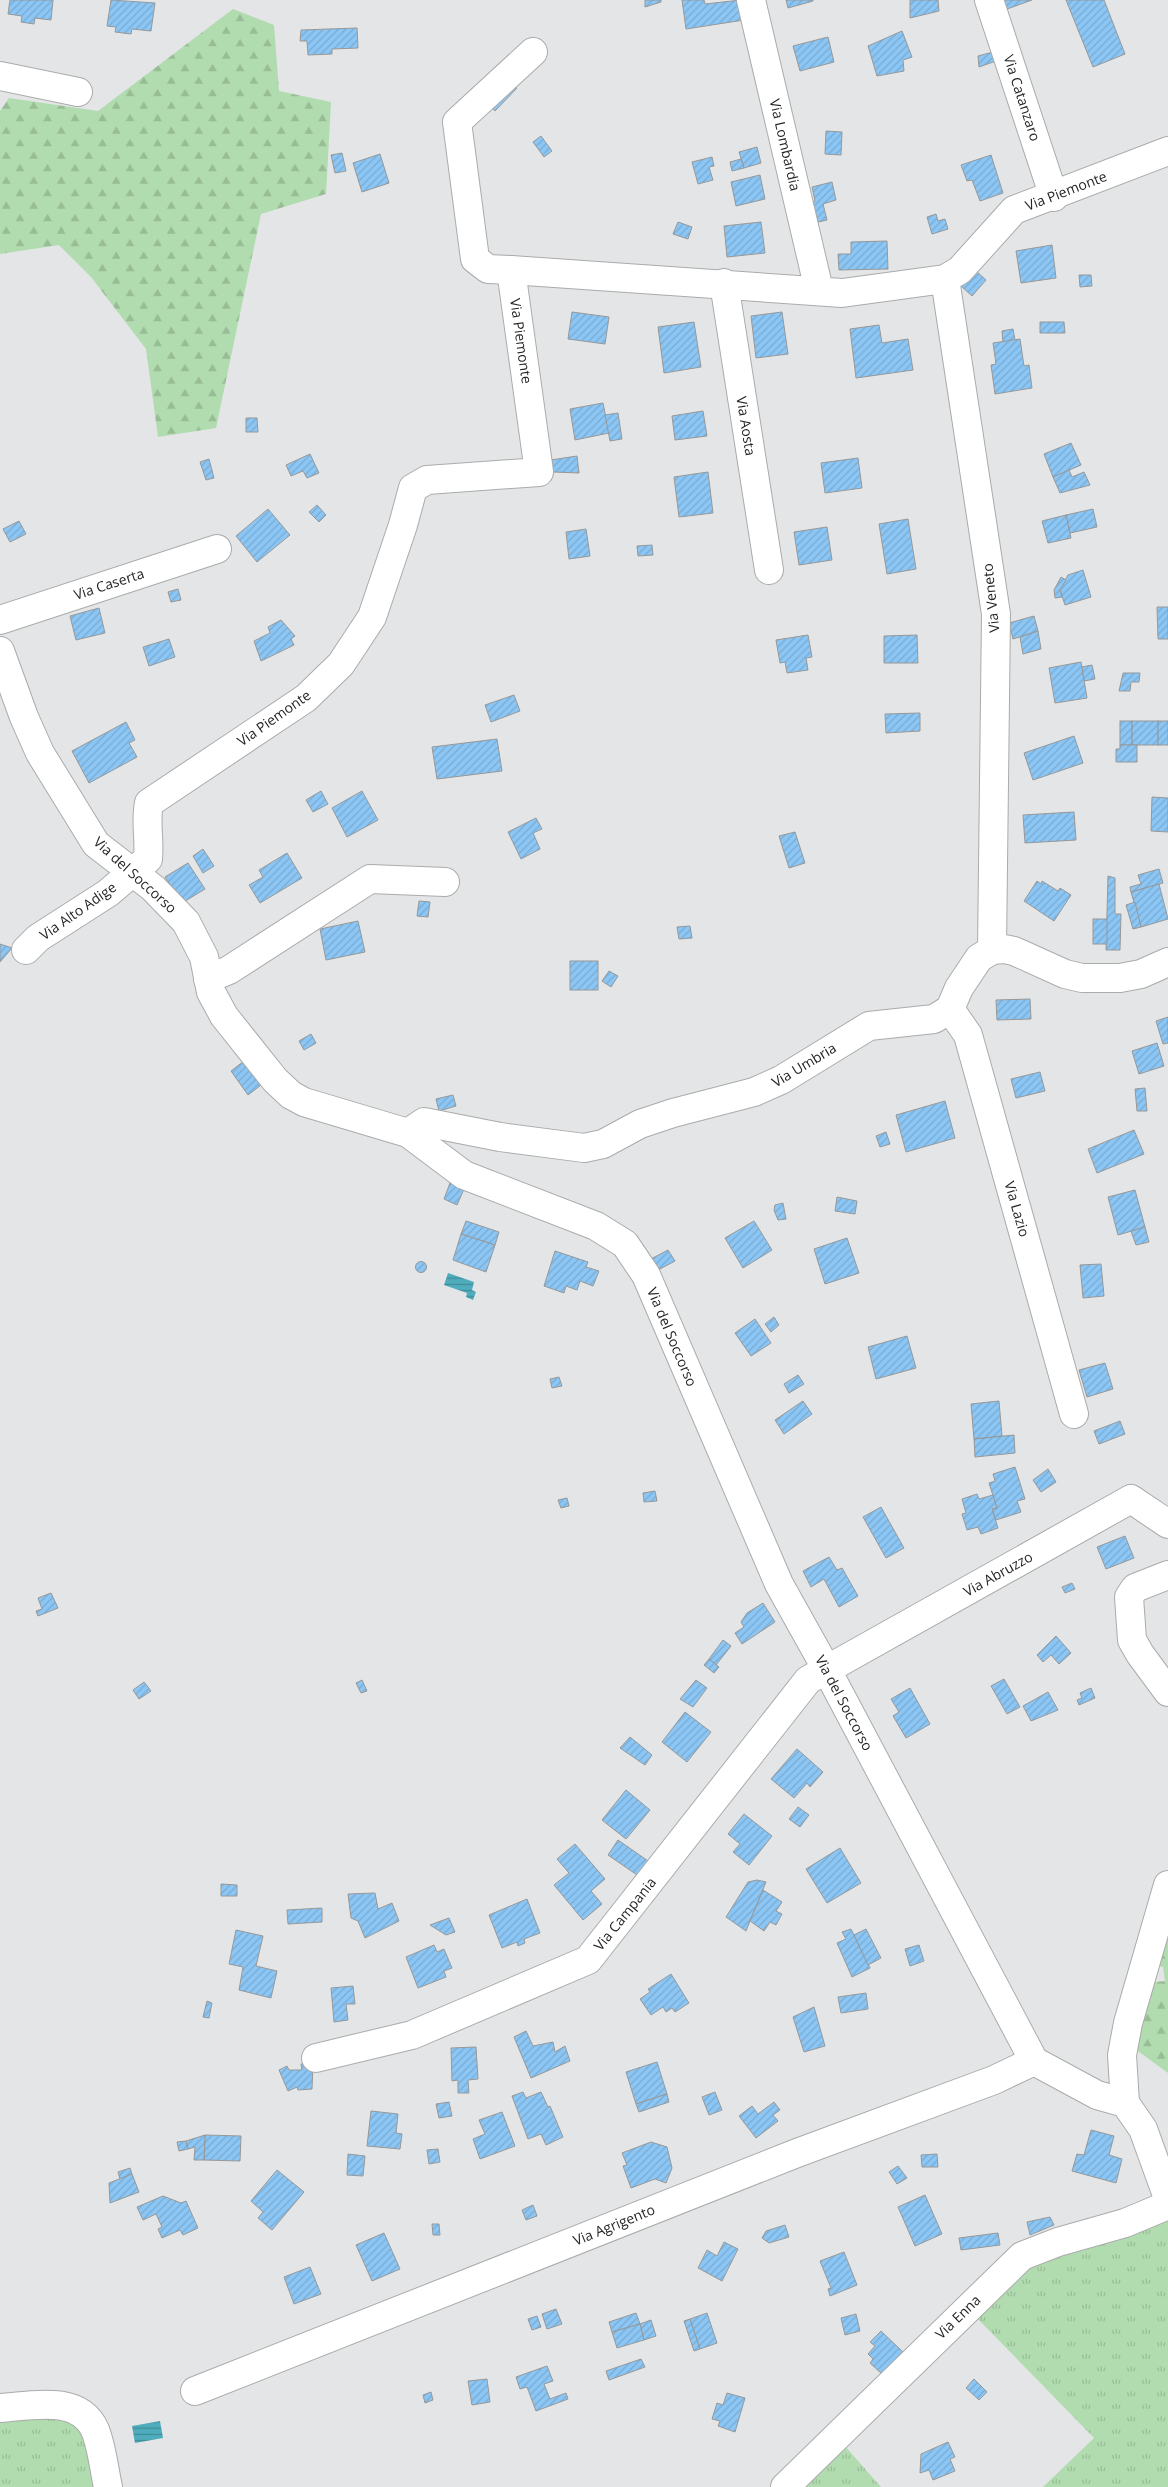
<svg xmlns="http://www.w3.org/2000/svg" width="1168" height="2487" viewBox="0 0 1168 2487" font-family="'Open Sans',sans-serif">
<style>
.grass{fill:url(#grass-tufts)}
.forest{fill:url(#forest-firs)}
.water{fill:url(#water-rules)}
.building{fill:url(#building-hatch);stroke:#979898}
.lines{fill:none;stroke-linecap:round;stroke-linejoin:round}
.minor-casing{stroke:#aaabab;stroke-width:30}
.minor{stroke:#fff;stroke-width:28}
.labels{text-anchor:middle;stroke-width:4;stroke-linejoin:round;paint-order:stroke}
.street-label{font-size:14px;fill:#242525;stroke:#fff}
</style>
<defs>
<pattern id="grass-tufts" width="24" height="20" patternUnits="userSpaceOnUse" patternTransform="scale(1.25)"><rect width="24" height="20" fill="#b1dcaf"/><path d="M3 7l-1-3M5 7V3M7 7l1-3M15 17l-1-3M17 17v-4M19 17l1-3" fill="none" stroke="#98bd96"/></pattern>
<pattern id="forest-firs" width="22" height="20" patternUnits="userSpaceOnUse" patternTransform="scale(1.25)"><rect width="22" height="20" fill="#b1dcaf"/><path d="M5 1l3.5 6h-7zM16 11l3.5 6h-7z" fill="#98bd96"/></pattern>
<pattern id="water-rules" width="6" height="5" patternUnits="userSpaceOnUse" patternTransform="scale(1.25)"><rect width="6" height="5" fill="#4eacbd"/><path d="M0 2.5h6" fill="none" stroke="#418c99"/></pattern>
<pattern id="building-hatch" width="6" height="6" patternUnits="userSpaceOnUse" patternTransform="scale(1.25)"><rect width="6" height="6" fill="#8bc6f5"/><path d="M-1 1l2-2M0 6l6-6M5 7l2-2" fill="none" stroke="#78aad2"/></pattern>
</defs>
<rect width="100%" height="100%" fill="#e4e5e6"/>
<g class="grass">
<path d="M1168,2218V2487H1043L1094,2438L975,2316L1028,2266Z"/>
<path d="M55,2416L80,2424L98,2487H0V2419Z"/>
<path d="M844,2445L881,2487H800Z"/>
</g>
<g class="forest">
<path d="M233,9L274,25L279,91L331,102L326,194L261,214L216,428L158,437L146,349L91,277L59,245L0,254V111L9,98L98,111Z"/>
<path d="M1168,1901V2073L1131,2046L1145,1983L1165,1981L1163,1967L1150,1964Z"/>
</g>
<g class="water">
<path d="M448,1273L474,1282L472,1290L476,1292L473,1300L466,1297L467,1293L444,1285Z"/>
<path d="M160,2421L163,2438L135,2443L132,2426Z"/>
</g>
<g class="building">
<path d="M10,0H53L51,20L35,18L34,24L21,22L22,16L8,14Z"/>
<path d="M111,0L155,3L151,31L132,29L131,34L115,32L116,27L107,26Z"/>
<path d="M645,0H661V2L645,7Z"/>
<path d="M682,0H704L705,4L741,0L744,20L686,29Z"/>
<path d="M786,0H813V1L788,8Z"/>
<path d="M910,0H938L939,11L910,18Z"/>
<path d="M1004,0H1032L1007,9Z"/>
<path d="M1066,0H1104L1125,54L1093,67Z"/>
<path d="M357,28L358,48L332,49V54L308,55L307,41H300L301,30Z"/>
<path d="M902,31L912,57L903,60L904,71L877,76L868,46Z"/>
<path d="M828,37L834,62L800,71L793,46Z"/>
<path d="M993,52L996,61L979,67L978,56Z"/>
<path d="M510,81L517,88L495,111L488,103Z"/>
<path d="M826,131L842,132L841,155L825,154Z"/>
<path d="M541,136L552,151L544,157L533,142Z"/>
<path d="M757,147L761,163L744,168L739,152Z"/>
<path d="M342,153L346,171L335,173L331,155Z"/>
<path d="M380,154L389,183L362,192L353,163Z"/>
<path d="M991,155L1003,193L980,201L972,180L967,181L961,165Z"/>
<path d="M712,157L714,166L709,167L713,180L698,184L692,162Z"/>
<path d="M741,159L744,168L732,171L730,162Z"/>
<path d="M760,175L765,199L736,206L731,182Z"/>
<path d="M832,182L836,200L823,204L827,220L814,223L809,203L815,201L812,187Z"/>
<path d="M936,214L938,221L945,219L948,229L932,234L927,217Z"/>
<path d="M678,222L692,227L688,239L673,234Z"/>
<path d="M761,222L765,253L727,257L724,226Z"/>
<path d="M887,241L888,269L839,270L838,254H851V242Z"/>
<path d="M1052,245L1056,278L1021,283L1016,251Z"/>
<path d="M975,270L986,280L972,296L961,286Z"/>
<path d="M1079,275H1091L1092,286L1080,287Z"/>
<path d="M572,312L609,317L605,344L568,339Z"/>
<path d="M782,312L788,354L756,358L751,316Z"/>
<path d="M694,322L701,367L664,373L658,327Z"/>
<path d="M1040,322H1064L1065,333H1040Z"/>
<path d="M879,325L882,343L908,339L913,370L856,378L850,329Z"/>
<path d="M1013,329L1015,340L1003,342L1002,331Z"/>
<path d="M1020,339L1024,366L1029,365L1032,388L995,394L991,365L996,364L993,343Z"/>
<path d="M603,403L609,433L575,440L570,409Z"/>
<path d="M703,411L707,436L675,440L672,416Z"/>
<path d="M618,413L622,439L610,441L605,415Z"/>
<path d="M246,418H257L258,432H246Z"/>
<path d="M1071,443L1081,465L1053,477L1044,454Z"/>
<path d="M310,454L319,473L307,478L303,471L291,476L286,465Z"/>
<path d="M577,456L579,473L553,472L551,460Z"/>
<path d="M858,458L862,488L825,493L821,463Z"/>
<path d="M209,459L214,478L206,480L200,462Z"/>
<path d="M1069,470L1072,477L1084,472L1090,485L1060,493L1053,477Z"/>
<path d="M708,472L713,513L679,517L674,477Z"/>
<path d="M317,505L326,515L319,522L309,512Z"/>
<path d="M268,509L290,535L257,562L236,536Z"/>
<path d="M1093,509L1097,527L1070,533L1066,515Z"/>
<path d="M1066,515L1071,538L1048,543L1042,521Z"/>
<path d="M908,519L916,569L887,574L879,524Z"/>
<path d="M19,521L26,534L10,542L3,529Z"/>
<path d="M827,527L832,560L799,565L794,532Z"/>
<path d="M586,529L590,556L569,559L566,532Z"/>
<path d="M652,545L653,555L638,556L637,546Z"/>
<path d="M1083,570L1091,597L1065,605L1060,590L1068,575Z"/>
<path d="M1061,577L1066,580L1060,590L1062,597L1055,598L1054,590Z"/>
<path d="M178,589L181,600L171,602L168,592Z"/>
<path d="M1157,607H1168V639H1158Z"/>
<path d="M99,608L105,633L76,640L70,616Z"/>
<path d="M1034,616L1038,631L1013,639L1009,623Z"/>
<path d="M281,620L295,636L291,639L294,645L261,661L254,641L270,633L268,627Z"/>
<path d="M1038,631L1041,649L1023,654L1020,637Z"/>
<path d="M808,635L812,657L806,658L808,670L787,673L785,662L780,663L776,640Z"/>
<path d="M917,635L918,663H884V636Z"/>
<path d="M169,639L175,657L149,666L143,647Z"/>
<path d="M1081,662L1087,698L1055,703L1049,668Z"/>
<path d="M1092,665L1095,679L1084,681L1082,667Z"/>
<path d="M1123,673H1140L1139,682H1131L1130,691H1119Z"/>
<path d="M514,695L520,711L491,722L485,705Z"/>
<path d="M920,713V731L886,733L885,714Z"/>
<rect x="1120" y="721" width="12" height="24"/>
<rect x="1132" y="721" width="26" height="24"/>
<rect x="1158" y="721" width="10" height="24"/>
<path d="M126,722L135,740L129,743L137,757L89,783L72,751Z"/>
<path d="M1074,736L1083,763L1033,780L1024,753Z"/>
<path d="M497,739L502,771L437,779L432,747Z"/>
<path d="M1120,745H1137V762H1116V749H1120Z"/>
<path d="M321,791L328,804L313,812L306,800Z"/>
<path d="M362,791L378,820L347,837L332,808Z"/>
<path d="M1152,797L1168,798V832L1151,831Z"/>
<path d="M1074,812L1076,840L1025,843L1023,815Z"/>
<path d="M536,818L542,829L533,833L540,849L521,859L508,832Z"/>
<path d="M795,832L805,863L789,868L779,836Z"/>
<path d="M203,849L214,866L203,873L193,856Z"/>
<path d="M287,853L302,878L260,903L249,885L263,877L259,870Z"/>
<path d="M188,863L205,889L182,903L165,877Z"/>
<path d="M1159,869L1163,883L1131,892L1130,887L1141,884L1138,875Z"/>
<path d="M1108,876L1115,878V914H1121L1120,950H1106Z"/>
<path d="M1037,881L1041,884L1042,881L1058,891L1060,888L1071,895L1054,921L1024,901Z"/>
<path d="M1159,884L1168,919L1141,927L1131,892Z"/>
<path d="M419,901L430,902L428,917L417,916Z"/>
<path d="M1135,902L1141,927L1133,929L1126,905Z"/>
<rect x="1093" y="919" width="14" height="25"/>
<path d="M358,921L365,952L326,960L320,929Z"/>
<path d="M690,926L692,938L679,939L677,927Z"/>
<path d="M0,944L12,948L0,962Z"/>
<rect x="570" y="961" width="28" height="29"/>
<path d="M609,971L618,976L611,987L602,981Z"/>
<path d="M1030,999L1031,1019L997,1020L996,1000Z"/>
<path d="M1168,1017V1043L1163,1044L1156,1021Z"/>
<path d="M311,1034L316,1043L304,1050L299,1041Z"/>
<path d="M1157,1043L1164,1066L1139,1074L1132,1051Z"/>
<path d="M248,1058L265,1082L248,1095L231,1071Z"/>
<path d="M1040,1072L1045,1091L1016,1098L1011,1079Z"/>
<path d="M1145,1088L1147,1111H1137L1135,1089Z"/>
<path d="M453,1095L456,1106L439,1111L436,1099Z"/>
<path d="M945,1101L955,1138L906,1152L896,1115Z"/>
<path d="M1134,1130L1144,1154L1097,1173L1088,1149Z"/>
<path d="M886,1132L890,1144L880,1147L876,1136Z"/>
<path d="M450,1183L464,1189L457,1205L444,1199Z"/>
<path d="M1135,1190L1145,1227L1118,1235L1108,1197Z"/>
<path d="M837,1197L857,1201L855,1214L835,1211Z"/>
<path d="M783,1203L786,1219L778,1220L774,1210L775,1205Z"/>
<path d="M466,1221L499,1232L495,1245L461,1234Z"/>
<path d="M754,1221L772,1250L743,1268L725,1238Z"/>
<path d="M1145,1227L1149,1242L1136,1245L1131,1231Z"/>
<path d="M461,1234L495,1245L486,1272L453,1260Z"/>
<path d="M847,1238L859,1273L825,1284L814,1249Z"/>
<path d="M668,1250L675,1261L658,1270L651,1259Z"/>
<path d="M555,1251L588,1262L586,1267L599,1271L593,1286L580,1281L577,1290L566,1286L564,1293L544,1286Z"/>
<circle cx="421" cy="1267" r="5.5"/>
<path d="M1101,1264L1104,1296L1083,1298L1080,1265Z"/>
<path d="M774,1317L779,1325L771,1332L765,1324Z"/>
<path d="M755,1319L771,1343L751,1356L735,1333Z"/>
<path d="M907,1336L916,1368L876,1379L868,1347Z"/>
<path d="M1105,1363L1113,1389L1087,1397L1079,1370Z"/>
<path d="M798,1375L804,1384L789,1393L784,1384Z"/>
<path d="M559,1377L562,1386L552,1388L550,1379Z"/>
<path d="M803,1401L812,1414L784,1434L775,1420Z"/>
<path d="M999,1401L1002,1436L974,1439L971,1404Z"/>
<path d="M1120,1421L1125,1434L1099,1444L1094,1431Z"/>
<path d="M1014,1435L1015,1453L975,1457L974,1439Z"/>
<path d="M1015,1467L1025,1499L1017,1501L1021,1512L996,1520L992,1509L997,1508L989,1483L995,1481L993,1474Z"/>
<path d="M1048,1469L1056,1482L1041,1492L1033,1480Z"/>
<path d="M655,1491L657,1501L644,1502L643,1493Z"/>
<path d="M977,1494L979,1499L993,1495L997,1508L992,1509L998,1528L981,1534L978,1527L967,1530L962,1514L966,1513L962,1499Z"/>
<path d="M567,1498L569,1506L561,1508L558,1500Z"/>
<path d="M881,1507L904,1548L886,1558L863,1517Z"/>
<path d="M1125,1536L1134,1558L1106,1569L1097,1547Z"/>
<path d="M829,1557L837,1570L842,1568L858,1596L839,1607L824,1579L811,1587L803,1571Z"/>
<path d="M1072,1583L1075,1589L1065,1593L1062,1587Z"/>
<path d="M51,1593L58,1608L38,1616L36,1611L42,1609L38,1598Z"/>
<path d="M763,1603L775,1622L742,1644L735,1633L744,1627L741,1622L747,1613Z"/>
<path d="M1056,1636L1071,1653L1059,1664L1051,1655L1043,1662L1037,1655Z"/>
<path d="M723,1640L731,1646L716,1665L709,1659Z"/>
<path d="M709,1659L719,1667L714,1673L704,1665Z"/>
<path d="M1004,1679L1020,1707L1007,1714L991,1686Z"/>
<path d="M362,1680L367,1691L361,1693L356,1683Z"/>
<path d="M696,1680L707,1688L693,1707L680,1699Z"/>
<path d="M144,1682L151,1691L139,1699L133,1690Z"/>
<path d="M910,1688L930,1724L906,1738L893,1716L899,1712L891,1699Z"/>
<path d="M1091,1688L1095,1698L1079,1705L1077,1700L1082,1698L1080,1693Z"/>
<path d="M1048,1692L1058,1710L1031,1721L1023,1706Z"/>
<path d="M685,1712L711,1732L687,1762L662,1742Z"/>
<path d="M630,1737L652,1755L645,1765L620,1748Z"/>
<path d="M797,1749L823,1772L810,1787L807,1783L794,1798L771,1779Z"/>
<path d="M626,1790L650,1810L626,1839L602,1820Z"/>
<path d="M798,1807L809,1815L800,1827L789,1819Z"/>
<path d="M744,1814L772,1836L749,1865L733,1852L740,1844L728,1834Z"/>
<path d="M618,1840L651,1863L640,1877L608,1855Z"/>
<path d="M575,1844L605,1879L591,1891L602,1904L583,1920L554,1885L569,1873L557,1859Z"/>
<path d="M840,1848L861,1883L827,1903L806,1869Z"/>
<path d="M757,1880L766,1882L746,1931L726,1917L748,1882Z"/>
<path d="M221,1884L237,1885V1896H221Z"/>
<path d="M763,1890L782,1902L776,1911L782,1914L776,1925L770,1922L764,1931L750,1921Z"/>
<path d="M375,1893L378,1909L392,1903L399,1921L365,1938L358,1921L351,1918L348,1894Z"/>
<path d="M527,1899L540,1933L524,1939L525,1943L518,1946L517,1942L502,1948L489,1915Z"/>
<path d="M322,1908V1922L288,1924L287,1910Z"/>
<path d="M449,1918L455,1932L446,1935L430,1925Z"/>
<path d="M851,1929L870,1968L852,1977L837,1943L846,1939L842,1932Z"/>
<path d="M866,1929L881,1958L868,1965L854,1935Z"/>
<path d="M236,1930L263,1936L256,1966L277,1971L271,1998L239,1990L243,1967L229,1964Z"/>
<path d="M434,1945L437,1952L444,1949L452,1968L444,1971L446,1977L418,1988L406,1957Z"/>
<path d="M919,1945L924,1961L910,1966L905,1949Z"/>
<path d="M671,1974L689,2003L675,2012L672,2008L666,2012L663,2007L651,2015L640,1999L650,1992L648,1989Z"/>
<path d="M353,1986L355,2004H346L348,2020L334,2022L331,1988Z"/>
<path d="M866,1993L868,2009L841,2013L838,1997Z"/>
<path d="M207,2001L212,2003L209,2018L203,2017Z"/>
<path d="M814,2007L825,2046L804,2052L793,2017Z"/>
<path d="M526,2031L533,2046L553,2042L555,2052L565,2046L570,2061L531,2078L514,2037Z"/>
<path d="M476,2047L478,2079L468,2080L469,2093H458V2080L452,2081L451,2048Z"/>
<path d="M657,2062L667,2094L636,2104L626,2072Z"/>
<path d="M301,2064H313L312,2089L298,2090L297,2087L288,2091L279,2070L287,2066L289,2070H302Z"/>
<path d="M523,2092L526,2098L541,2092L548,2107L550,2106L563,2137L546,2145L541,2134L528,2139L512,2096Z"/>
<path d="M715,2092L722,2110L709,2115L702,2097Z"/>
<path d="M667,2094L669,2102L639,2112L636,2104Z"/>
<path d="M449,2102L452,2116L439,2118L436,2104Z"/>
<path d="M774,2102L780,2110L773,2115L778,2121L756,2138L739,2116L752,2106L758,2114Z"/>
<path d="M371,2111L398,2114L396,2133L402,2134L400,2149L367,2146Z"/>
<path d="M502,2112L515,2146L480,2159L473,2139L485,2134L479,2120Z"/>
<path d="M1091,2130L1114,2136L1109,2155L1122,2159L1116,2183L1072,2171L1077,2154L1084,2155Z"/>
<path d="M205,2135L241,2136L240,2161L204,2160Z"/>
<path d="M205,2135L204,2160H194L195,2147L188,2149L186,2141Z"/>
<path d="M186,2141L188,2149L179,2151L177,2142Z"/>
<path d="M651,2142L667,2147L672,2168L666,2183L655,2179L631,2188L623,2166L627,2165L622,2153Z"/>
<path d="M438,2149L440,2162L429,2164L427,2150Z"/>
<path d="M348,2154L365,2156L363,2176L347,2175Z"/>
<path d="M937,2154L938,2167H922L921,2155Z"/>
<path d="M898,2166L907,2178L897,2184L889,2172Z"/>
<path d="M130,2168L132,2174L120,2179L118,2172Z"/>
<path d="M277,2170L304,2192L272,2230L258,2218L263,2212L251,2201Z"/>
<path d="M132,2174L139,2192L110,2203L109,2183Z"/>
<path d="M925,2195L942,2234L915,2246L898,2207Z"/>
<path d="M163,2196L181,2203L186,2201L198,2228L183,2235L180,2230L162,2238L158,2229L162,2227L156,2214L143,2220L137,2207Z"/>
<path d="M533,2205L537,2216L526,2220L522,2210Z"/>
<path d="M1050,2217L1054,2225L1030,2235L1027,2222Z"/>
<path d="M432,2224H439L440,2235H433Z"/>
<path d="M785,2225L789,2237L769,2243L762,2238L766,2231Z"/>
<path d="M384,2233L400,2269L372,2281L356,2245Z"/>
<path d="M998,2233L1000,2245L961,2250L959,2238Z"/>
<path d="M724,2242L738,2249L722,2281L698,2268L707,2250L717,2256Z"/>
<path d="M844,2252L857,2285L830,2296L828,2289L831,2288L820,2261Z"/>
<path d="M310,2267L321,2294L294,2304L284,2277Z"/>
<path d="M556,2309L562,2324L547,2329L542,2314Z"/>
<path d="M636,2313L640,2324L612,2332L609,2322Z"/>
<path d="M707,2313L717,2343L700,2349L690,2319Z"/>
<path d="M856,2314L860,2331L845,2335L841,2318Z"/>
<path d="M537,2316L541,2327L532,2330L528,2319Z"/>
<path d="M690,2319L700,2349L694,2351L684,2321Z"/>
<path d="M651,2320L656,2336L644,2340L640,2324Z"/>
<path d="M640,2324L644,2340L617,2348L612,2332Z"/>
<path d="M881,2331L904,2353L883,2375L870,2363L873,2359L868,2354L875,2346L870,2342Z"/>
<path d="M641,2359L645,2367L609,2380L606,2371Z"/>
<path d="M547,2366L553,2381L544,2384L550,2399L566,2393L568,2399L536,2411L527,2387L520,2389L516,2377Z"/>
<path d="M487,2379L490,2402L472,2405L468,2381Z"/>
<path d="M974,2379L987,2392L979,2400L966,2388Z"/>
<path d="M431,2392L433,2400L425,2403L423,2395Z"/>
<path d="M727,2393L745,2398L735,2432L718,2426L720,2421L712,2419L717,2403L723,2405Z"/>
<path d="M948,2442L955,2457L950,2459L955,2471L933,2480L929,2470L920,2473L921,2454Z"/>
</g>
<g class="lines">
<defs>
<g id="minor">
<path d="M751,0L819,290"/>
<path d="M989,0L1054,197"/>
<path d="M0,76L78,92"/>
<path d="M511,270L488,269L475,259L457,122L533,52"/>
<path d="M945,279L996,614L992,950"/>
<path d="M724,283L769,570"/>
<path d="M0,620L217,549"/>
<path d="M0,651L24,717L40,753L96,844L153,888L186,922L204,957L211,992L224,1016L275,1080L291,1095L304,1102L408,1133L464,1175L596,1226L625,1244L646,1275L779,1584L827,1670L1034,2061L1097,2095L1125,2103L1143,2129L1168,2198"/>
<path d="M26,950L38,938L108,893L148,859C150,840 145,821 149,803L306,698L341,664L372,617L403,525L413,488L427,480L539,472L511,270L842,293L945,279L960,270L1014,210L1168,151"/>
<path d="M208,979L229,970L370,879L445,882"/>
<path d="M950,1009L968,1035L1074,1414"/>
<path d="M408,1133L424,1122L500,1137L584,1148L603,1144L640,1124L673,1113L754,1092L781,1080L869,1026L934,1019L950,1009L959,988L979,958L992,950L1004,949L1014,951L1065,974L1082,978H1120L1141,974L1168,962"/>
<path d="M1168,1575L1135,1588L1129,1597L1132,1640L1140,1654L1168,1692"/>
<path d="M316,2058L412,2035L588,1960L808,1680L1131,1499L1168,1524"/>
<path d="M1125,2103L1122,2055L1128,2023L1168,1885"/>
<path d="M195,2391L797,2153L994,2080L1034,2061"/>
<path d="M0,2408C30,2406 79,2394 95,2430C102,2447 104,2469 108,2487"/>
<path d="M785,2487L1022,2256L1058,2242L1125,2223L1168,2205"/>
</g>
</defs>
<use href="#minor" class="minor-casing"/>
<use href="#minor" class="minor"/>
</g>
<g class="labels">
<g class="street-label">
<text transform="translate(1022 98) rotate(72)" y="5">Via Catanzaro</text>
<text transform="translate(785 145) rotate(77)" y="5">Via Lombardia</text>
<text transform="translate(1066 191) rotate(-21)" y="5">Via Piemonte</text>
<text transform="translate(521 341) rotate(82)" y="5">Via Piemonte</text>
<text transform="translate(746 426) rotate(81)" y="5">Via Aosta</text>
<text transform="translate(109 584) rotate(-18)" y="5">Via Caserta</text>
<text transform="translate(991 598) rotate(-96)" y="5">Via Veneto</text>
<text transform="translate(274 718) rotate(-35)" y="5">Via Piemonte</text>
<text transform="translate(135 875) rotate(42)" y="5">Via del Soccorso</text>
<text transform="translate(78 911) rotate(-35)" y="5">Via Alto Adige</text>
<text transform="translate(804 1065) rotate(-31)" y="5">Via Umbria</text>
<text transform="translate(1017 1209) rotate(74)" y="5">Via Lazio</text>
<text transform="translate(672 1337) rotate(67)" y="5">Via del Soccorso</text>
<text transform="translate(998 1574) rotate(-29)" y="5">Via Abruzzo</text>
<text transform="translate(844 1703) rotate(62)" y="5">Via del Soccorso</text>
<text transform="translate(625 1914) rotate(-51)" y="5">Via Campania</text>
<text transform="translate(614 2225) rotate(-22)" y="5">Via Agrigento</text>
<text transform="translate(958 2317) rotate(-44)" y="5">Via Enna</text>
</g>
</g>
</svg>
